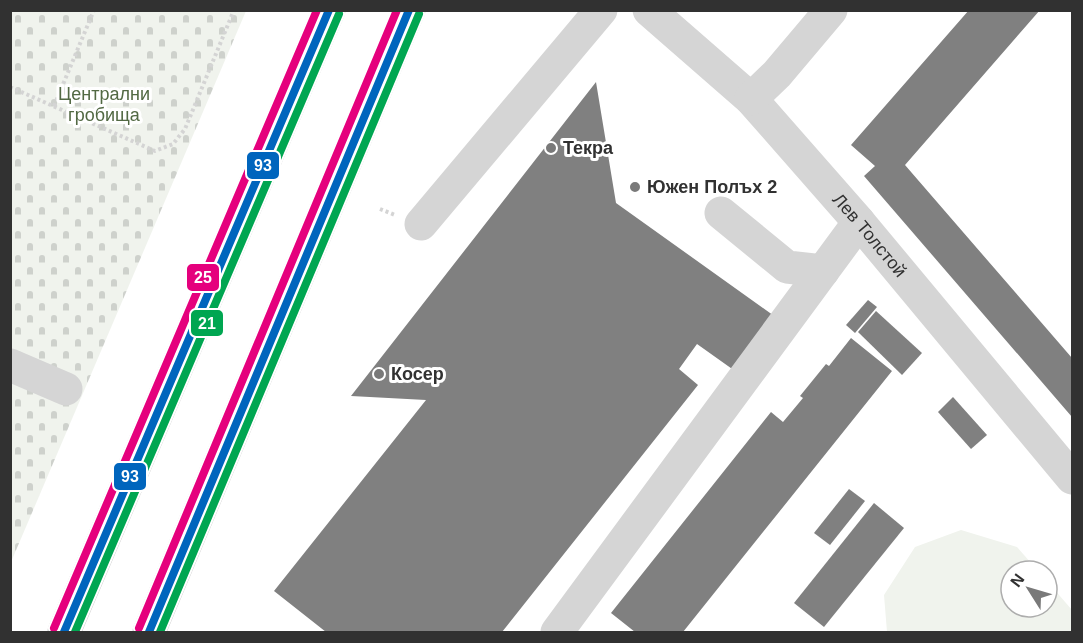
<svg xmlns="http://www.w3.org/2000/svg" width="1083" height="643" viewBox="0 0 1083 643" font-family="Helvetica,sans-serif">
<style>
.cemetery{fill:url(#cemetery-stones)}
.pitch{fill:#f0f3ed}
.building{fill:#808080}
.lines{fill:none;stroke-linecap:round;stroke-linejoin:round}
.path{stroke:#d4d4d4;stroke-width:4;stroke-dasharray:3 3;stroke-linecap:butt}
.minor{stroke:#d5d5d5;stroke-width:33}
.major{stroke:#c9c9c9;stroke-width:33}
.bus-1-casing{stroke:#fff;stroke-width:12}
.bus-2-casing{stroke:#fff;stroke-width:12}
.bus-3-casing{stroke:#fff;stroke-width:12}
.bus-1{stroke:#0065bd;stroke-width:8}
.bus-2{stroke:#00a651;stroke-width:8}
.bus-3{stroke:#e5007d;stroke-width:8}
.poi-dot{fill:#797979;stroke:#fff;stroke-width:2}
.labels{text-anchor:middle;stroke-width:6;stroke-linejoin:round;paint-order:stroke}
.park-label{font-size:18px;fill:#526943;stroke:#fff}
.poi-label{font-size:18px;font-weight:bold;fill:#313131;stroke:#fff;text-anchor:start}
.street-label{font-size:18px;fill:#313131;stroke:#fff}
.line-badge{stroke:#fff;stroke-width:2}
.badge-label{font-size:16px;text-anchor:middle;font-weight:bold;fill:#fff}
</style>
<defs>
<pattern id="cemetery-stones" width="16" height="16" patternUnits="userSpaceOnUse" patternTransform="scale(1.5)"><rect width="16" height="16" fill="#f0f3ed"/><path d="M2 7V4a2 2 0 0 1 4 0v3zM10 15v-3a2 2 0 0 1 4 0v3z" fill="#ced1cc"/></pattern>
</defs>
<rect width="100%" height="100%" fill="#fff"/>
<path class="cemetery" d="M11,11H246L11,562Z"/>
<path class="pitch" d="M961,530L1017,547L1038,571H1011V607H1047V581L1072,610V632H887L884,595L915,547Z"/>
<g class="building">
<path d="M969,10H1040L905,165L1072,358V417L864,176L875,166L851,145Z"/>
<path d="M596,82L616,203L777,318L735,371L697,344L679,369L698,385L502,632H326L274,591L426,400L351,396Z"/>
<path d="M868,300L877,307L855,333L846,325Z"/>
<path d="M876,311L922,353L902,375L858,332Z"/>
<path d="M851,338L892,371L683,632H635L611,613L771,412L783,422L803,398L800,396L826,364L829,366Z"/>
<path d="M953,397L987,435L971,449L938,412Z"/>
<path d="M849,489L865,501L830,545L814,533Z"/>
<path d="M874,503L904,528L824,627L794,603Z"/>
</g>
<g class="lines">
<g class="path">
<path d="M10,87L155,151L173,144L185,129L234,10"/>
<path d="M54,106L94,10"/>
<path d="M380,209L395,215"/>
</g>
<g class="minor">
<path id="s1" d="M649,10L751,99L859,222L1072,478"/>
<path d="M751,99L777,74L831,10"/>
<path d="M721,213L787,267L823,271"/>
<path d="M421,224L601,10"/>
<path d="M10,365L66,389"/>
<path d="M557,632L859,222"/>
</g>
<g class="major">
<path d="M64,632L329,10"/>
<path d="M149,632L409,10"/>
</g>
<defs>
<g id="bus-1">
<path d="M64,632L329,10"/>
<path d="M149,632L409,10"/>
</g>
<g id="bus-2">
<path d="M75,632L339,14"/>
<path d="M160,632L419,14"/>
</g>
<g id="bus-3">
<path d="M54,628L317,10"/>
<path d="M139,628L397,10"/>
</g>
</defs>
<use href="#bus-1" class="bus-1-casing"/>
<use href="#bus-2" class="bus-2-casing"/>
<use href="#bus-3" class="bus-3-casing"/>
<use href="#bus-1" class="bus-1"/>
<use href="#bus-2" class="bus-2"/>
<use href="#bus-3" class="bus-3"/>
</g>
<g class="poi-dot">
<circle cx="551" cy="148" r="6"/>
<circle cx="635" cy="187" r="6"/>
<circle cx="379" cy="374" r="6"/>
</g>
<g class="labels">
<g class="park-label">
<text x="104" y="100">Централни<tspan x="104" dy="21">гробища</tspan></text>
</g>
<g class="poi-label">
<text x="563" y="154">Текра</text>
<text x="647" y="193">Южен Полъх 2</text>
<text x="391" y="380">Косер</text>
</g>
<g class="street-label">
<text dy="6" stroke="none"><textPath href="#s1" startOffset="316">Лев Толстой</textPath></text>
</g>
</g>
<g class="line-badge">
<rect x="246" y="151" width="34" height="29" rx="6" fill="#0065bd"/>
<rect x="186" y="263" width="34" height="29" rx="6" fill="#e5007d"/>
<rect x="190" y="309" width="34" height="28" rx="6" fill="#00a651"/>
<rect x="113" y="462" width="34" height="29" rx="6" fill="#0065bd"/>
</g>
<g class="badge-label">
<text x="263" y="171">93</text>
<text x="203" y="283">25</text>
<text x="207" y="329">21</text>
<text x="130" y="482">93</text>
</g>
<rect width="1083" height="643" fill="none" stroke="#313131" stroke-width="24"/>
<g transform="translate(1029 589) rotate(307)"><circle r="28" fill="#ffffff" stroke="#adadad" stroke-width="1.5"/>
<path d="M0-4.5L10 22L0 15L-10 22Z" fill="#797979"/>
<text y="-9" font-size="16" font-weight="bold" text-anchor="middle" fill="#313131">N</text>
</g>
</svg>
